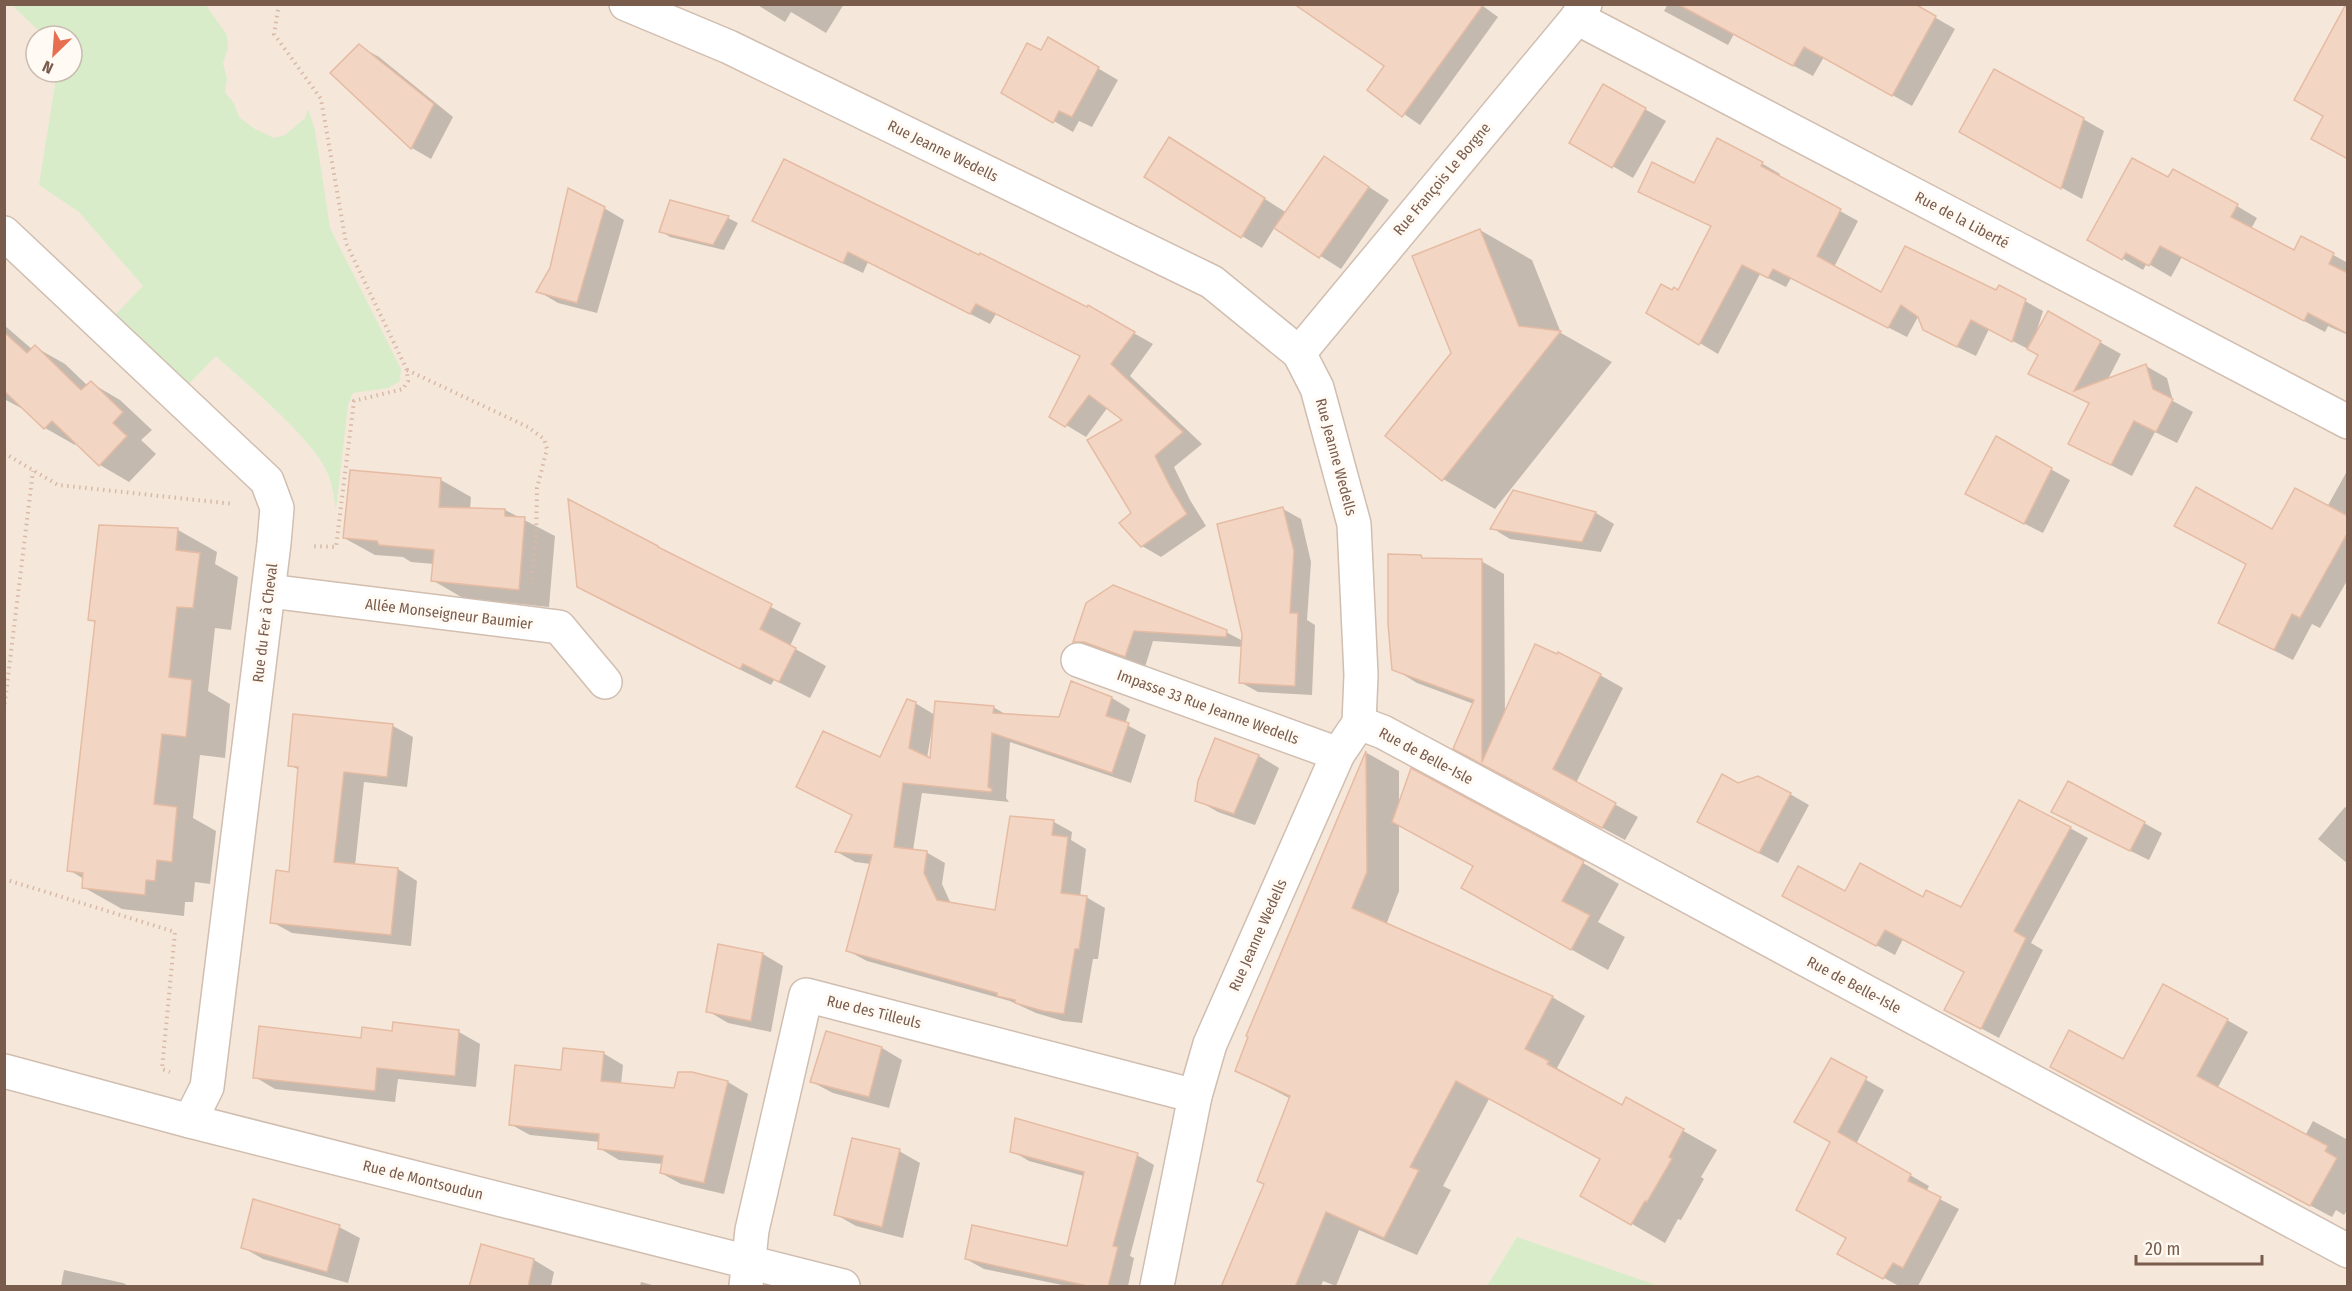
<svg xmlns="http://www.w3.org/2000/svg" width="2352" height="1291" viewBox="0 0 2352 1291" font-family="'Fira Sans Condensed',sans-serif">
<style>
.residential{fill:#f5e8da;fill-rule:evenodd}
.green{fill:#d8ecc9}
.shadow{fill:#0003;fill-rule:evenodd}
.building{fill:#f3d5c3;stroke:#e6bba3;stroke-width:1.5}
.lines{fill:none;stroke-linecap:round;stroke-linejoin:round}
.minor-casing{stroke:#d1beb0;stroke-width:36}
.path{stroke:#d9b8a5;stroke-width:4;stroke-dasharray:1.5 4.5;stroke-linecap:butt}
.minor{stroke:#fff;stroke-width:33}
.labels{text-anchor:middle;stroke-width:6;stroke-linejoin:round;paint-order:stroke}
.street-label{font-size:15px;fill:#7a5c4d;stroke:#fffaf3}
</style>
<rect width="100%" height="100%" fill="#fdf6ec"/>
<path class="residential" d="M5,5H2347V1286H5ZM36,36H72V72H36Z"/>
<g class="green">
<path d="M12,5H206L227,35L228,48L223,63L227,79L225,92L233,102L240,118L255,129L274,138L285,135L305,118L308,109L315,130L330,228L401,369L400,381L388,388L353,393L348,405L336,509C334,499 333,487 329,477C318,442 245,383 216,356L187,386L116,314L143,286L79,212L39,185L57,72H72V36H44Z"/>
<path d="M1517,1237L1659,1286H1487Z"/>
</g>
<g class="shadow">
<path d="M756,4H844L826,33L791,12L785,22Z"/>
<path d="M1294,4H1480L1498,17L1420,125L1369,90L1387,66Z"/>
<path d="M1668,4H1912L1955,29L1912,106L1824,57L1813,76L1734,34L1728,45L1664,11Z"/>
<path d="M1048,39L1118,80L1092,127L1079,121L1073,132L1003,92L1041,52Z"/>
<path d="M359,46L379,57L453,117L431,159L412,148L332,73Z"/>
<path d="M1604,86L1666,121L1633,178L1571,142Z"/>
<path d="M2083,119L2104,131L2082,199L1961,132Z"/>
<path d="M1170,139L1287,213L1324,158L1389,200L1341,269L1275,227L1262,248L1242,236Z"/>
<path d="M1718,140L1763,164L1780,174L1778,177L1858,221L1834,267L1882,294L1997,292L2025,301L2043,311L2037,330L2048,313L2121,354L2107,381L2146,366L2167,378L2173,401L2193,412L2177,443L2155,432L2132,476L2091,455L2090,404L2030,374L2040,355L1989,329L1976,356L1943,340L1919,315L1907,337L1791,278L1786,287L1760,274L1718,354L1648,312L1673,292H1678L1712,227L1640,191L1695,185Z"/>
<path d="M2168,179L2237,206L2257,218L2251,229L2294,252L2302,238L2348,263V335L2328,326L2325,332L2182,257L2171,277L2147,263L2143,270L2089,239Z"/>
<path d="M671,202L728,218L738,223L724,250L670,237L661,231Z"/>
<path d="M604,208L624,220L597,313L558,303L538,291Z"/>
<path d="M754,221L1088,309V307L1153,344L1130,376L1202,444L1174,467L1190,500L1206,526L1161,557L1142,546L1133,513L1124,420L1108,407L1086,437L1051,416L1082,357L996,314L990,324L868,262L863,273Z"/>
<path d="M1480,230L1532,260L1561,333L1612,362L1495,509L1443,479L1453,354Z"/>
<path d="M4,325L33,350L35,347L65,364L88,386L91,383L120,400L152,430L141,440L156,454L129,482L100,465L77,443L75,445L45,428L23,406L21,408L4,399Z"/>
<path d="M1996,438L2070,480L2043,533L1986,504Z"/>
<path d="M2346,473L2348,579L2320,628L2312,624L2293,660L2239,633L2273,531L2327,507Z"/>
<path d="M441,480L471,497L470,509L505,510L555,536L549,607L463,598L432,580L434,564L411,562L403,557L375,555L344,538Z"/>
<path d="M1513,492L1596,513L1614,524L1601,552L1510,539L1492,528Z"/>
<path d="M1283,509L1301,519L1311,562L1307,620L1315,625L1312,695L1258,692L1240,682L1243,647L1153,641L1145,667L1093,652L1075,642L1087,604L1226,632L1243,641Z"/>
<path d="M100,527L178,530L217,552L215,564L238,577L231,630L215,628L208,691L230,704L225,758L200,755L193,818L216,831L210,884L195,882L193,902H185L184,916L122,909L83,887L84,879L69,870L96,623L90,619Z"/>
<path d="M658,547L801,623L790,646L826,666L810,698L774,680L771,685L609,604L579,586Z"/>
<path d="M1421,557L1425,560L1481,561L1504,574L1505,716L1600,675L1623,688L1576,783L1638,817L1625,840L1478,761L1474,704L1417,683L1394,669Z"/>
<path d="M1112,698L1130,709L1125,724L1146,735L1131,783L1010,742L1006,798L1009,802L922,793L913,850L926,852L945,863L942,884L951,904L996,911L1054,822L1072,832L1071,840L1086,849L1080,897H1086L1105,908L1098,959H1093L1082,1023L1063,1021L1036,1013L1010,1001L867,961L848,951L871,864L855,862L837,852L854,816L798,787L881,759L915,703L935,715L993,707L1007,715L1060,719ZM932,729H934L932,760L927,758Z"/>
<path d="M294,716L393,726L413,737L407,787L364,782L355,866L398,869L417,881L411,946L292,933L272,922L291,873L299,770L290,765Z"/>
<path d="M1216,740L1259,756L1279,768L1255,825L1218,812L1197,800Z"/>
<path d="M1367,753L1399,771V805L1583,863L1619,884L1598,922L1625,937L1608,970L1499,909L1474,867L1399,825V891L1386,925L1552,997L1585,1016L1557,1068L1581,1082L1579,1084L1622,1107L1627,1099L1717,1150L1701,1177L1704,1179L1681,1220L1678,1219L1665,1243L1582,1195L1602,1159L1489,1099L1443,1186L1451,1190L1417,1255L1359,1230L1336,1286L1323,1281L1321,1286H1236L1291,1099L1236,1070L1250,1036L1248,1035Z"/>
<path d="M1738,784L1790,794L1809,805L1778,863L1718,832Z"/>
<path d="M2345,807L2348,809V864L2318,839Z"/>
<path d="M2071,822L2144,823L2162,833L2149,860Z"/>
<path d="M2070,828L2088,838L2031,943L2043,950L1999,1038L1964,1019L1966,972L1903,939L1895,955L1802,906L1846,893L1924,899L1962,909Z"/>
<path d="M763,954L783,966L771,1032L728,1023L708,1011Z"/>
<path d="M2227,1020L2248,1032L2217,1089L2305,1136L2313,1121L2348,1140V1209L2344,1215L2336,1210L2332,1217L2072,1078L2123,1061Z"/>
<path d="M395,1023L459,1032L480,1044L476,1087L398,1079L395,1102L275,1089L255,1077L362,1040L394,1033Z"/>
<path d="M882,1048L902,1060L889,1108L833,1093L812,1082Z"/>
<path d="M603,1053L623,1065L621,1084L675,1089L692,1073L728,1082L748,1094L724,1194L681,1184L661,1173L663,1164L619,1160L599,1148L600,1142L530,1135L510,1124L562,1071Z"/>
<path d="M1831,1060L1884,1090L1856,1144L1929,1186L1926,1192L1959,1209L1918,1286H1899L1858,1264L1847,1238L1832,1142Z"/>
<path d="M899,1151L920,1163L903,1238L856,1226L835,1214Z"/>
<path d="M1012,1151L1137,1155L1154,1165L1130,1256L1134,1258L1128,1286H1067L984,1269L966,1259L1068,1248L1084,1176L1029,1161Z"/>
<path d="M339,1227L360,1238L348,1283L263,1259L242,1247Z"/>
<path d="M482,1246L534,1260L554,1272L551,1286H471Z"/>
<path d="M64,1270L123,1283L129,1286H61Z"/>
<path d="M641,1282L656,1286H640Z"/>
</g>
<g class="building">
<path d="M1294,4H1484L1402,117L1367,90L1384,66Z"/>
<path d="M1677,4H1915L1936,16L1892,96L1804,47L1793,66Z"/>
<path d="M2346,4H2348V159L2311,139L2323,116L2294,100Z"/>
<path d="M1048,37L1099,67L1072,117L1059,111L1053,123L1001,93L1027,43L1041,50Z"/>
<path d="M359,44L434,104L411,149L330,73Z"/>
<path d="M1994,69L2084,118L2061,189L1959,132Z"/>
<path d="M1603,84L1646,108L1612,168L1569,143Z"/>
<path d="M1169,137L1265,198L1241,238L1144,177Z"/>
<path d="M1717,138L1763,162L1761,166L1841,209L1817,256L1881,292L1905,246L1996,290L1999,285L2026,299L2012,342L1971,320L1957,347L1923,330L1918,317L1901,305L1888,328L1773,269L1768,278L1742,265L1699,345L1646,313L1661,284L1672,290L1674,287L1678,290L1711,226L1638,192L1652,162L1694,183Z"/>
<path d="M1324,156L1369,187L1319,258L1274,228Z"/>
<path d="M2132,158L2168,177L2173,169L2238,204L2231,217L2294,250L2301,236L2334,253L2329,264L2348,273V334L2308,313L2304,321L2160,246L2149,266L2126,253L2122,260L2087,240Z"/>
<path d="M784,159L979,255L980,253L1087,307L1088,305L1135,332L1111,364L1183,432L1155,456L1171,488L1187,514L1141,547L1119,523L1131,513L1087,440L1122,420L1089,395L1065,427L1049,417L1080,356L976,304L970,314L848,252L843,263L752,221Z"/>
<path d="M568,188L605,207L577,303L536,292L550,268Z"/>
<path d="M670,200L729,216L713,245L659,232Z"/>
<path d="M1480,229L1519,326L1561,331L1442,481L1385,436L1451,353L1412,256Z"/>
<path d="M2048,311L2101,341L2074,391L2146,364L2153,389L2173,399L2156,432L2134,421L2111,465L2068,444L2089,403L2028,374L2038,355L2027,349Z"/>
<path d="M4,332L27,353L35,345L81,390L91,381L123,412L113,423L127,436L99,466L52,421L44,429L4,391Z"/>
<path d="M1996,436L2052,468L2024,524L1965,494Z"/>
<path d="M350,470L441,478L439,507L505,509V516L525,517L519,590L431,581L434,550L379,545L377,541L343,538Z"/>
<path d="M2196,487L2272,529L2295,488L2348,516V532L2300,618L2292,614L2274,650L2218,623L2246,564L2174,526Z"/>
<path d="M1513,490L1596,512L1582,542L1490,529Z"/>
<path d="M568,499L658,546V547L772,604L760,629L796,648L779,682L743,664L740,669L577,587Z"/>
<path d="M1283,507L1294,551L1290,613H1298L1295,686L1239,683L1242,634L1217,524Z"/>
<path d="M99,525L178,528L176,550L200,553L193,608L177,607L169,677L192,680L186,737L162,734L154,804L177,807L172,862L157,860L155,881L146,880L145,895L82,888L83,873L67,871L95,621L88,620Z"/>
<path d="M1388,554L1421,555L1422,558L1482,559V762L1535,644L1557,654L1558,652L1601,674L1553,769L1616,803L1602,828L1453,749L1474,700L1392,670L1388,624Z"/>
<path d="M1113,585L1227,630L1226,637L1134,631L1125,657L1084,642H1073L1086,603Z"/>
<path d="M1071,681L1112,697L1106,716L1129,723L1112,773L992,733L988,787L992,789L991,792L903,783L894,847L927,851L924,873L937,900L995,910L1010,816L1054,820L1052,835L1068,837L1061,893L1087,896L1079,949H1075L1064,1014L1043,1011L1015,1003V1000L997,996V993L846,951L872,855L835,852L852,815L796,787L823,731L880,757L907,699L916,702L909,748L930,758L935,701L994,706L993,713L1059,717Z"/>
<path d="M293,714L393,724L387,777L344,772L334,862L398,868L391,935L270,923L276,870L289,872L298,767L288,766Z"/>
<path d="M1215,738L1259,755L1234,814L1195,801L1198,781Z"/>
<path d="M1366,751L1367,872L1352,908L1553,996L1525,1049L1549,1061L1547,1064L1622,1105L1626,1097L1684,1129L1669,1157L1672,1159L1647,1202L1645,1201L1631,1225L1580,1196L1600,1159L1456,1081L1410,1167L1419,1170L1384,1238L1326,1212L1295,1287H1221L1264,1184L1257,1181L1290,1096L1235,1071L1248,1037L1246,1036Z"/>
<path d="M1411,768L1584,861L1562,901L1590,915L1571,950L1461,888L1473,866L1392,822Z"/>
<path d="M1722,774L1738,783L1758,776L1791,793L1759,853L1697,822Z"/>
<path d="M2068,781L2145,822L2130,851L2051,812Z"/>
<path d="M2019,800L2071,827L2014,931L2026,938L1981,1029L1944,1010L1964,972L1885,930L1876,946L1782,896L1798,866L1845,891L1860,863L1923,897L1926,890L1961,907Z"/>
<path d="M718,944L763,953L751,1021L706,1012Z"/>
<path d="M2163,984L2228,1019L2197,1076L2328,1146L2325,1151L2337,1158L2310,1206L2050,1067L2069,1030L2123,1059Z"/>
<path d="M393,1022L459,1030L455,1076L377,1068L375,1091L253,1078L259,1026L361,1038L362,1027L392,1031Z"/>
<path d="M826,1031L882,1047L869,1097L810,1082Z"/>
<path d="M563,1048L604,1052L601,1081L674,1088L678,1072H692L728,1081L704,1183L660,1173L663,1156L598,1149L599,1134L509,1125L515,1065L561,1070Z"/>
<path d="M1831,1058L1867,1077L1838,1132L1911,1174L1908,1181L1941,1197L1903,1268L1893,1263L1883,1279L1837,1254L1846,1238L1796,1210L1830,1142L1794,1122Z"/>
<path d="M1015,1118L1138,1153L1113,1246L1118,1247L1108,1287H1092L965,1259L972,1225L1067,1246L1084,1172L1010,1152Z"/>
<path d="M852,1138L900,1149L882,1227L834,1215Z"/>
<path d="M253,1199L340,1225L327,1272L241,1248Z"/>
<path d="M481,1244L534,1259L528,1287H469Z"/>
</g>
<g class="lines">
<defs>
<g id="minor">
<path d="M626,4L729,47L1212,282L1299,353L1317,388L1354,524L1361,675L1359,723L1338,754L1210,1044L1195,1096L1157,1286"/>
<path d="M1577,18L2348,422"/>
<path d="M4,233L267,481L277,508L274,543L207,1087L190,1121"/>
<path d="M1299,353L1577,18L1585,4"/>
<path d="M269,591L559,627L605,682"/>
<path d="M1078,660L1338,754"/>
<path d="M1359,723L1383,732L2348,1251"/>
<path d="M4,1071L190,1121L843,1286"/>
<path d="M746,1286L752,1230L806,995L1195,1096"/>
</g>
</defs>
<use href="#minor" class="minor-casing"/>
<g class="path">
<path d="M279,4L274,34L321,99L346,243L407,370L408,381L403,389L354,401L336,547L311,546"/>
<path d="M407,370L528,427L544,439L547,449L537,488L536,538L531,584"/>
<path d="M4,453L58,485L234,504"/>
<path d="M4,710L33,471"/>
<path d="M4,879L175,932L162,1069L170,1072"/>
</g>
<use href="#minor" class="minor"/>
</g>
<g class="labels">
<g class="street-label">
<text transform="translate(943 151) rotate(26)" y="5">Rue Jeanne Wedells</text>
<text transform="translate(1442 179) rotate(-50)" y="5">Rue François Le Borgne</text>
<text transform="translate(1962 220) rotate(28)" y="5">Rue de la Liberté</text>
<text transform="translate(1336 457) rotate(75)" y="5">Rue Jeanne Wedells</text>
<text transform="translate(449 614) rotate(7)" y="5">Allée Monseigneur Baumier</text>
<text transform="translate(265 623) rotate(-83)" y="5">Rue du Fer à Cheval</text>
<text transform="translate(1208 707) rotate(20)" y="5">Impasse 33 Rue Jeanne Wedells</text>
<text transform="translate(1426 756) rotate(28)" y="5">Rue de Belle-Isle</text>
<text transform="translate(1258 935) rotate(-66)" y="5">Rue Jeanne Wedells</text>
<text transform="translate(1854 985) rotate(28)" y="5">Rue de Belle-Isle</text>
<text transform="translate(874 1012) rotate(14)" y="5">Rue des Tilleuls</text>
<text transform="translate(423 1180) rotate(14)" y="5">Rue de Montsoudun</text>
</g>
</g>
<rect width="2352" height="1291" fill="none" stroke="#7a5c4d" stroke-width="12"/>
<g transform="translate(54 54) rotate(205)"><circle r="28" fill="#fffaf3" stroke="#cabbb1" stroke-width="1.5"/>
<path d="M0-4.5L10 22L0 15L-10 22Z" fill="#e76f51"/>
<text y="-9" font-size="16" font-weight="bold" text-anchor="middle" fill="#7a5c4d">N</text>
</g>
<path d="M2136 1255v9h126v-9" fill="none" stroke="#7a5c4d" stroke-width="3"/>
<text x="2145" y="1255" font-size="18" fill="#7a5c4d" stroke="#fffaf3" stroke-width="4.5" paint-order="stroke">20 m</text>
</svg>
